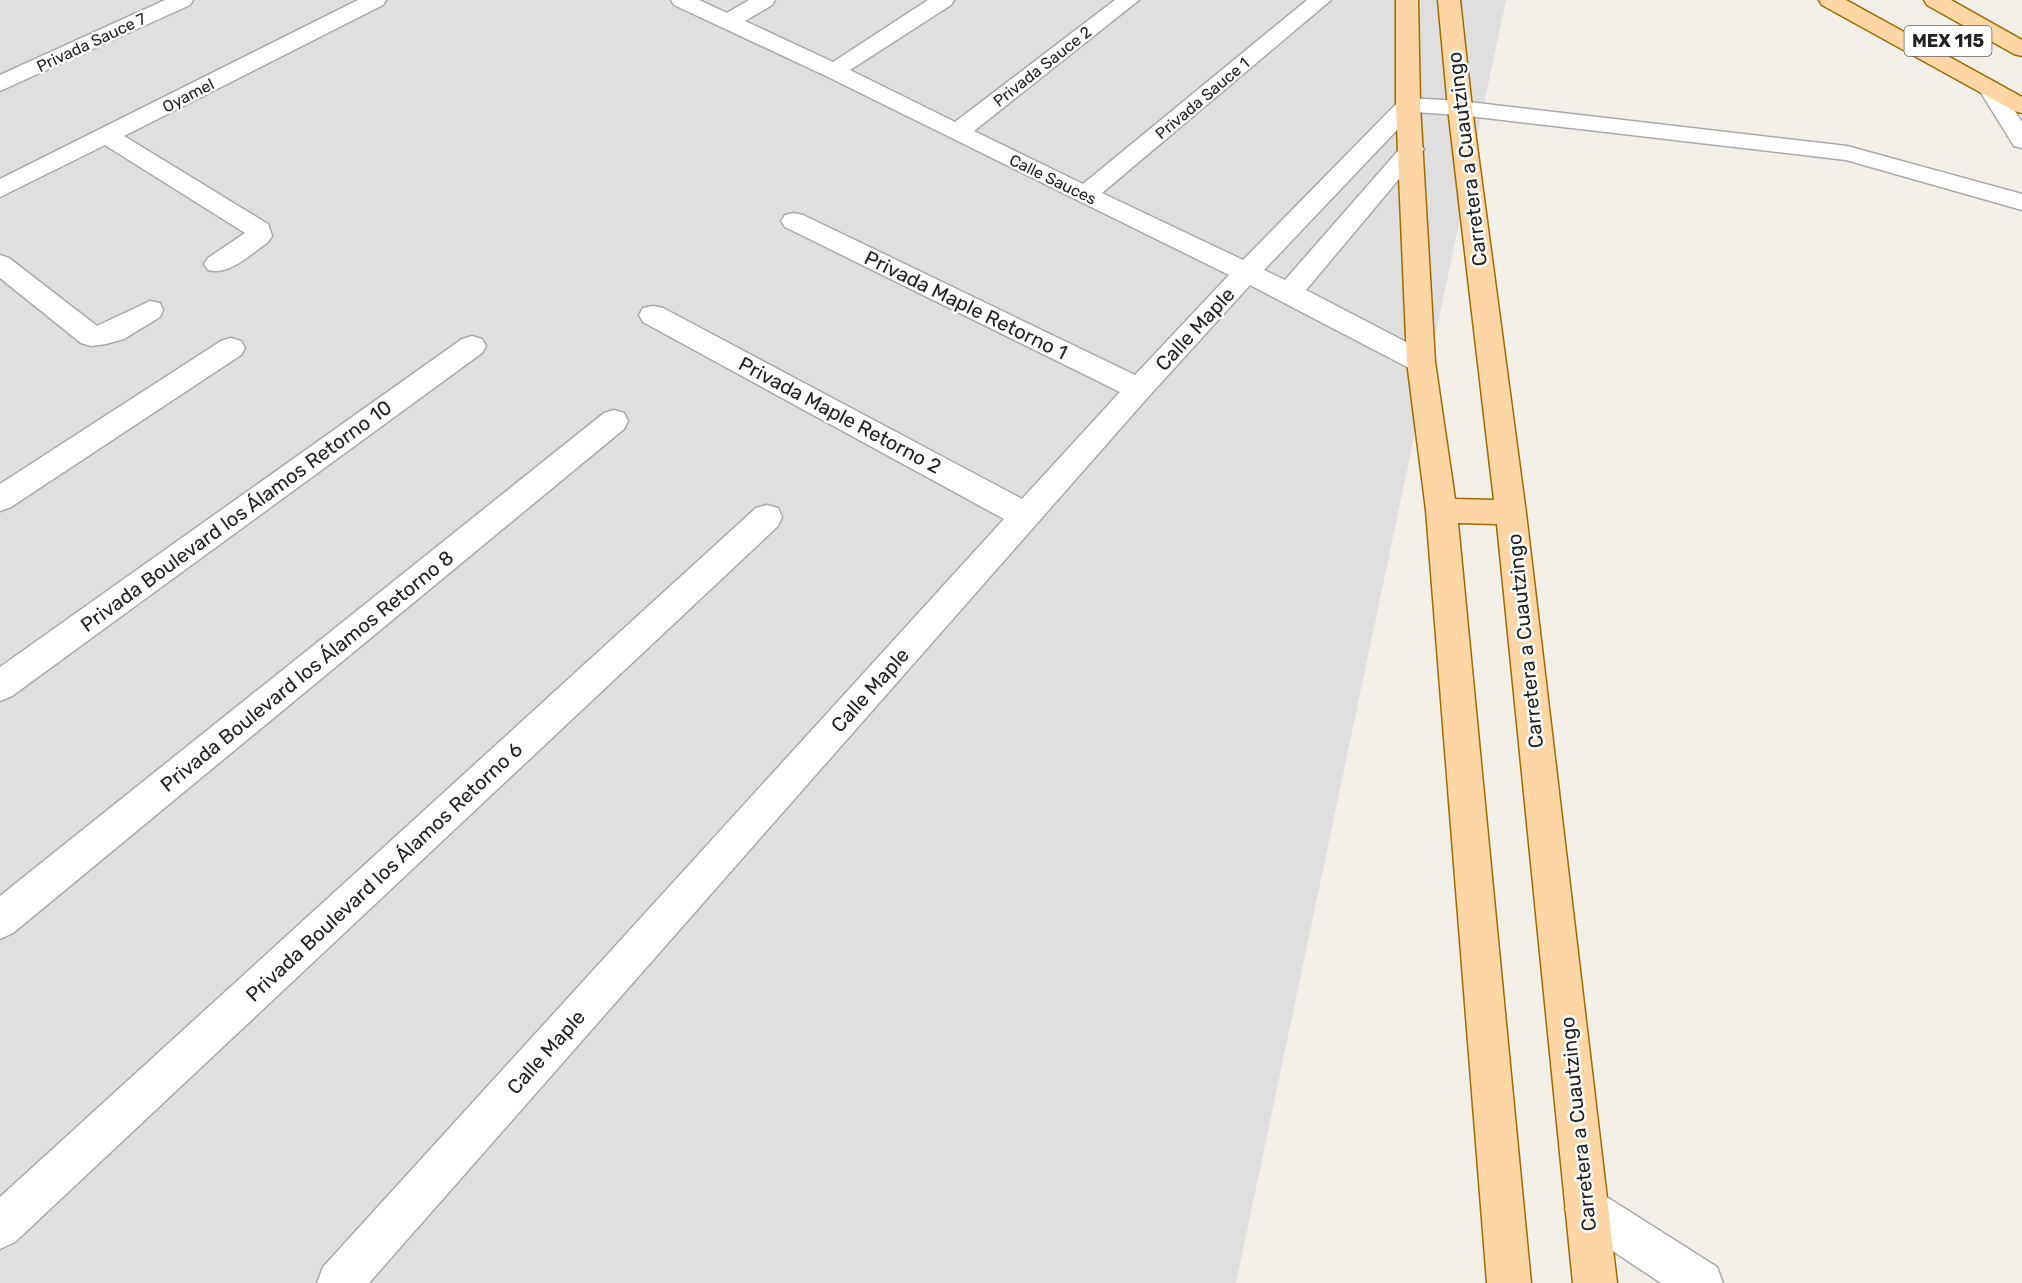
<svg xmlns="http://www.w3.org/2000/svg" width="2022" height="1283" viewBox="0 0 2022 1283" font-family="Rubik,sans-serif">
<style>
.residential{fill:#e0dfdf}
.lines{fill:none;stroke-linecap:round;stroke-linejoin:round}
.minor-casing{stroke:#a9a9a9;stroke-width:3}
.major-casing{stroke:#a06b00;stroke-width:3}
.minor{fill:#fff;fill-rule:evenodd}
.major{fill:#fcd6a4;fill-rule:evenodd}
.labels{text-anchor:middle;stroke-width:5;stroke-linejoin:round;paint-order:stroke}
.far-street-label{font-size:16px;fill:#222;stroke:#fff}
.shield{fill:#fff;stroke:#646464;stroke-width:1.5}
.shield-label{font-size:18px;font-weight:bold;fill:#222}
.street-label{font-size:20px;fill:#222;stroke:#fff}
</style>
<rect width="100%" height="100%" fill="#f2efe9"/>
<path class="residential" d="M0,0H1506L1236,1283H0Z"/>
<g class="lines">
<defs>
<g id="minor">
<path d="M165,0H193L190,5L0,91V75Z"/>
<path d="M358,0H386L383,5L124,136L268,224L272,236L268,242C251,254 229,276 208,270L204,264L208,258L245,233L105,145L0,197V179Z"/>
<path d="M671,0H699L727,13L749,0H775L772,5L745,21L833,62L928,0H954L951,5L850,70L955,122L1115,0H1139L974,131L1083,184L1307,0H1331L1102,193L1243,260L1400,100L1408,98L1460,101L1847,146L2022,194V210L1846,160L1460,115L1414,112L1264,270L1285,280L1404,144L1412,142L1420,144L1424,149L1420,154L1306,290L1431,355L1435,362L1431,369L1421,372L1411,369L1250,285L1149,396L369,1283H317L323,1267L1004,519L643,322L639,315L643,308L653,306L663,308L1022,499L1120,392L785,227L781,221L785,215L794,213L803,215L1135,375L1229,275L826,76L674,5Z"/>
<path d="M1989,81L1997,83L2022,122V148L2014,146L1978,88L1981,83Z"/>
<path d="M0,255L9,258L97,326L150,301L160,303L163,310L160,317L124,339L106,344L91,346L81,343L0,278Z"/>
<path d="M472,336L482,339L486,346L482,353L12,696L0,701V667L462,339Z"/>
<path d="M231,338L241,341L245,348L241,355L11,507L0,511V484L221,341Z"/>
<path d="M614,410L624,413L628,421L624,429L13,933L0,939V896L604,413Z"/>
<path d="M767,505L778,508L782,517L778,526L15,1242L0,1249V1197L756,508Z"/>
<path d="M1587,1187L1602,1194L1717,1267L1723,1283H1661L1572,1224L1565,1209L1572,1194Z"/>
</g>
<g id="major">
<path d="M1396,0H1418L1420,105L1435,362L1455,499L1494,500L1448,108L1438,0H1460L1472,108L1526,513L1617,1283H1573L1497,524L1458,523L1531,1283H1487L1426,510L1407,362L1396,105Z"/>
<path d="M1819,0H1846L2022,97V113L2014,111L1822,5Z"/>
<path d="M1924,0H1951L2022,40V56L2014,54L1927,5Z"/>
</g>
</defs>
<use href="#minor" class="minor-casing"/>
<use href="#major" class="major-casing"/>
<use href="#minor" class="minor"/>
<use href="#major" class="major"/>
</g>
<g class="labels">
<g class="far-street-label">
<text transform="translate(91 42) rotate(-25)" y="6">Privada Sauce 7</text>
<text transform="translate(1042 66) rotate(-38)" y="6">Privada Sauce 2</text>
<text transform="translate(188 95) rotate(-27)" y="6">Oyamel</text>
<text transform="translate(1202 98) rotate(-40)" y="6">Privada Sauce 1</text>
<text transform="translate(1053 179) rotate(26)" y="6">Calle Sauces</text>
</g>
<rect class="shield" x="1904.5" y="26" width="87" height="30" rx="4.5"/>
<g class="shield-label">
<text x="1948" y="47">MEX 115</text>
</g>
<g class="street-label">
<text transform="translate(1467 159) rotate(-97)" y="7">Carretera a Cuautzingo</text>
<text transform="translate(966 305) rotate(26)" y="7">Privada Maple Retorno 1</text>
<text transform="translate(1195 329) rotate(-47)" y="7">Calle Maple</text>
<text transform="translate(840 415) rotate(28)" y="7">Privada Maple Retorno 2</text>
<text transform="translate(236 516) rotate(-36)" y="7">Privada Boulevard los Álamos Retorno 10</text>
<text transform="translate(1525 641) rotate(-96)" y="7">Carretera a Cuautzingo</text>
<text transform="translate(307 671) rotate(-39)" y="7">Privada Boulevard los Álamos Retorno 8</text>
<text transform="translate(870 690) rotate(-48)" y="7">Calle Maple</text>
<text transform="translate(384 872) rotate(-43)" y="7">Privada Boulevard los Álamos Retorno 6</text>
<text transform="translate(546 1052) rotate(-48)" y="7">Calle Maple</text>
<text transform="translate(1578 1124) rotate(-96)" y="7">Carretera a Cuautzingo</text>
</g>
</g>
</svg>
